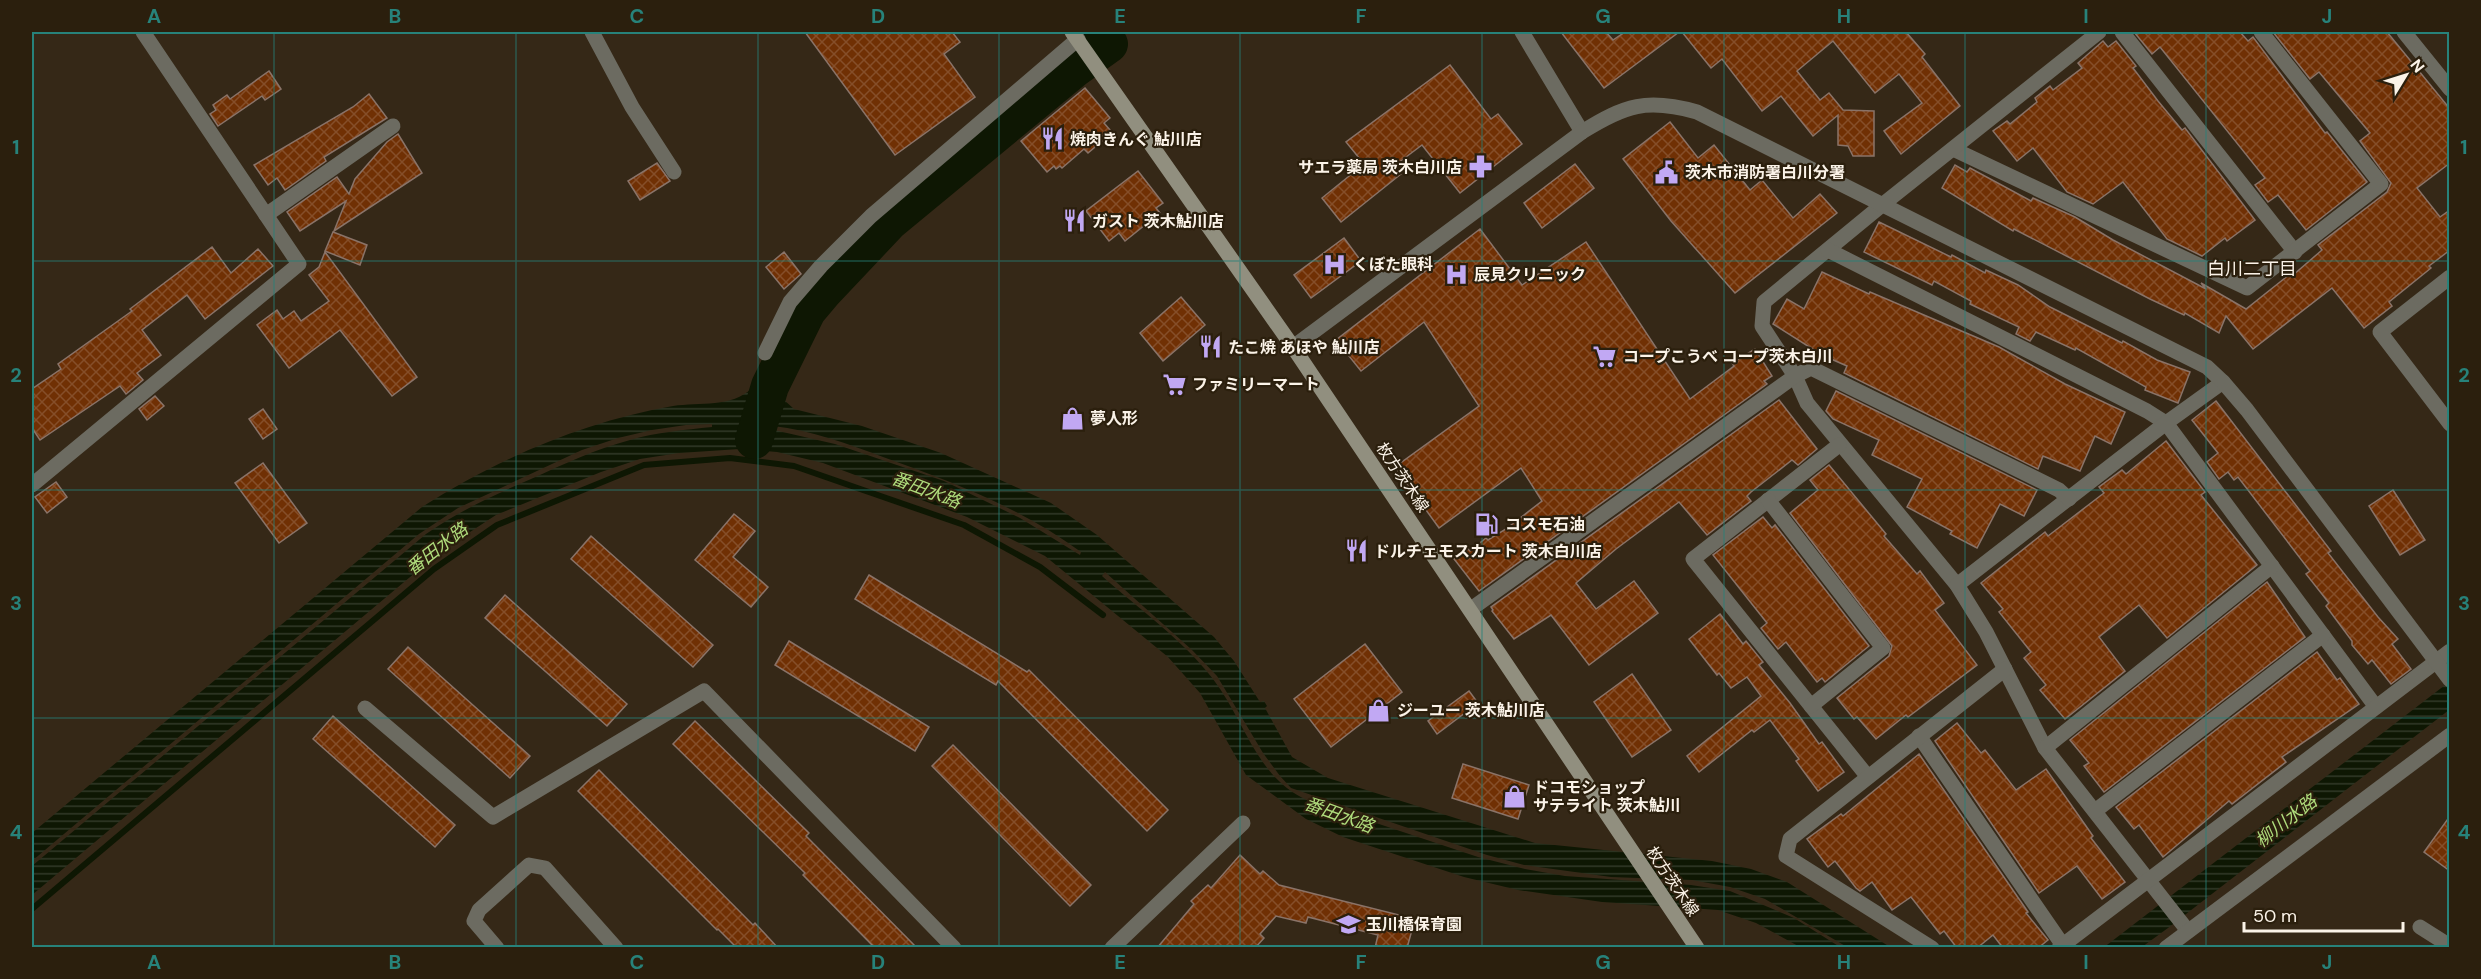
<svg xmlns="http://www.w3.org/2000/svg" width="2481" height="979" viewBox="0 0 2481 979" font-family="'DM Sans','Noto Sans JP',sans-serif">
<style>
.water{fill:url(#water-rules);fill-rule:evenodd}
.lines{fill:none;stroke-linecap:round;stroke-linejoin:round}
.stream{stroke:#0e1703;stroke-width:6}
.river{stroke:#0e1703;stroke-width:38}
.building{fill:url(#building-cross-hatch);stroke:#8a7368;stroke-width:1.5}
.minor{stroke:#6c6b61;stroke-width:15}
.tertiary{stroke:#6c6b61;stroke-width:15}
.secondary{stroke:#918f7f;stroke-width:15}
.grid{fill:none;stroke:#27827a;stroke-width:1.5;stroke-opacity:0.55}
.labels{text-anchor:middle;stroke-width:4.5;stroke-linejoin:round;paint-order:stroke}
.poi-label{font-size:16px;font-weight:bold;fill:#fbf3e8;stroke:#2b1f0d;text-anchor:start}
.street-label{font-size:16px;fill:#fbf3e8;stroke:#2b1f0d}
.neighbourhood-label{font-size:18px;fill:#fbf3e8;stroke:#2b1f0d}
.water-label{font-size:18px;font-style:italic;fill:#afdc7c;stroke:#2b1f0d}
.neatline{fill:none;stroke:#27827a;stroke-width:2}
.grid-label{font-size:20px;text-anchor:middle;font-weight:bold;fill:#27827a}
</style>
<defs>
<pattern id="water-rules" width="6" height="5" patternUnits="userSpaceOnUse" patternTransform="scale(1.5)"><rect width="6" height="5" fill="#0e1703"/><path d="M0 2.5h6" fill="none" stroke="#323928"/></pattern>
<pattern id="building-cross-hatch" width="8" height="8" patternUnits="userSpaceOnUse" patternTransform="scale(1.5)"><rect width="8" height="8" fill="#703004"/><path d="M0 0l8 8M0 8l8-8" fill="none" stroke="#854e29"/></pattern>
</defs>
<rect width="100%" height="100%" fill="#352817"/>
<g class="water">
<path d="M752,388L771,399H783L794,409L862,426L941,453L1051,503L1097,535L1214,637L1234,661L1260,702L1264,701L1267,706L1265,708L1292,757L1328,778L1535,843L1712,861L1751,869L1787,882L1890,947H1847L1765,899L1730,887L1692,880L1611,877L1524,865L1487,855L1291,788L1280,776L1263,753L1217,676L1192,650L1105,572L1102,576C1139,609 1183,640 1213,679C1246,722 1255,776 1307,800L1478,857L1525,869L1565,876L1691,885L1730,891L1794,918L1840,947H1800L1756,923L1718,910L1602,902L1518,890L1464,877L1343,837L1306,819L1246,775L1200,693L1168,657L1045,556L967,517L823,463L777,452L740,449L679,453L640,459L601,472L496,515L441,551L32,895V866L426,534C459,511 494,495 531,479C564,464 596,449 630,440C657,432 684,430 712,427V424L686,425L652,430L618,438L582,450L458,508L419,534L32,861V833L422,507C497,459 585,421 673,406C699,402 732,408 752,388ZM773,426C811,430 848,444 883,457C953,482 1021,508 1081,552L1080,555L1020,518L944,481L835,444L774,430Z"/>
<path d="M2449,682V710L2168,928L2142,947L2103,948Z"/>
</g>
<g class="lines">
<path class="stream" d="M32,909L434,569L497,525L644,465L730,458L794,466L964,525L1040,567L1103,615"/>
<path class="river" d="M754,440L770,386L807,311L823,292L890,221L1074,69L1109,44L1100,32"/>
</g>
<g class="building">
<path d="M805,32H952L960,42L944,54L975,97L895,155Z"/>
<path d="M1561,32H1606L1613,40L1625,32H1679L1604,88Z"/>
<path d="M1682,32H1906L1925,54L1922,57L1960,106L1901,154L1884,131L1922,103L1899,74L1875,93L1833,41L1797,71L1820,100L1829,93L1843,110L1874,111V156H1853L1848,146L1838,145V115L1813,136L1781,96L1762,111L1722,59L1711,68Z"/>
<path d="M2134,32H2240L2248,41L2253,37L2325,133L2327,132L2367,182L2306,230L2278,195L2268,202L2255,185L2265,178L2160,47L2152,54Z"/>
<path d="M2273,32H2387L2450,109V163L2417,188L2440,217L2450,210V250L2429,266L2431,268L2389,302L2392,306L2364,328L2332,288L2253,349L2226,316L2219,333L2185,313L2184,315L2150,299L2014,229L2013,231L1942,188L1955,165L1967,172L1970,168L2031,201L2033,198L2075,217L2113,240L2206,289L2201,283L2246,309L2290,274L2292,276L2322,250L2318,245L2387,192L2391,183L2360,141L2370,133L2319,72L2310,79Z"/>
<path d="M2103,41L2108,47L2116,41L2136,66L2133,68L2158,101L2182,130L2185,128L2255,220L2227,241L2225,238L2202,256L2167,239L2123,182L2093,204L2067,192L2033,148L2017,161L1993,131L2007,121L2010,124L2037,102L2035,98L2050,86L2053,90L2082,68L2078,63Z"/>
<path d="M1450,65L1491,119L1498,114L1522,144L1460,193L1422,145L1394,166L1401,174L1341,222L1322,198L1364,164L1346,142Z"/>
<path d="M269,71L281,89L265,100L262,96L218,126L210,114L216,110L213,105L227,95L230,99Z"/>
<path d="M1085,88L1110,118L1104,123L1110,130L1100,138L1102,141L1088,153L1084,149L1062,168L1060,166L1056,169L1054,166L1047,172L1021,141Z"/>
<path d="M369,94L387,118L324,157L326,161L285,190L277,178L268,185L254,165L353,107Z"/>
<path d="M1670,122L1698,158L1714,145L1750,190L1762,180L1793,218L1820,194L1837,213L1735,293L1671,221L1623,159Z"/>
<path d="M398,134L422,173L334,231L346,201L300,231L287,212L337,177L349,194L355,179L387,142Z"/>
<path d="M657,163L670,181L640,200L628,181Z"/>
<path d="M1575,164L1594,188L1542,228L1524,203Z"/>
<path d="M1138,171L1163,203L1156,208L1160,213L1125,241L1119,233L1109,241L1086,211Z"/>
<path d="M1879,222L1951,257L1952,255L1985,273L1986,270L2018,285L2050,307L2122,343L2123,341L2157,360L2190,372L2178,403L2145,390L2146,387L2076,348L2075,350L2036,332L2030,341L2016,334L2019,327L1970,304L1971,301L1934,281L1932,285L1864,252Z"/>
<path d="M1480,229L1522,285L1586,242L1690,399L1734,366L1732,363L1755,349L1772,376L1764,381L1767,384L1479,591L1454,559L1468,549L1470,551L1486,538L1488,540L1506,529L1542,501L1521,468L1439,528L1395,467L1479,406L1424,322L1361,371L1336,340Z"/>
<path d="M333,232L367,245L360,265L325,251Z"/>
<path d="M1344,238L1361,261L1311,298L1294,275Z"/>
<path d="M212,247L231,273L258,249L273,266L205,319L187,295L142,330L161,355L137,373L143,380L126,394L120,386L40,440L32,428V389L61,369L58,364L132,311L130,309Z"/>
<path d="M325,252L417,377L392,396L340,330L289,368L257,325L277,310L283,319L294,311L301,321L329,301L309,275L319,267Z"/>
<path d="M784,252L801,274L784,289L766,267Z"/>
<path d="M1822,272L1869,294L1870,292L1999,347L2065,384L2125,412L2111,444L2095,436L2080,471L2043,456L2038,469L1844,373L1847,366L1822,355L1773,324L1787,299L1804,309Z"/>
<path d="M1181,297L1205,325L1163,361L1140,333Z"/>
<path d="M1836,391L2037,490L2024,516L2000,504L1977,548L1950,534L1952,531L1907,507L1922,479L1872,455L1879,440L1833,419L1826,411Z"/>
<path d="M155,396L164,406L147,420L139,409Z"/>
<path d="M1779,400L1817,449L1798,465L1792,460L1751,492L1747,496L1751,501L1707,535L1679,502L1616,549L1576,583L1596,609L1634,581L1658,613L1589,665L1551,615L1514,639L1492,611L1493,610L1491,607Z"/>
<path d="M2216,401L2331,551L2328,553L2378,617L2398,639L2392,644L2411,669L2391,684L2372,660L2368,664L2352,645V641L2326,606L2329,603L2306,574L2310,571L2238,477L2234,480L2228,472L2219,479L2207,462L2218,453L2192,420Z"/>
<path d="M263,409L277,429L263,439L249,419Z"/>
<path d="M2166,441L2205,492L2201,495L2257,565L2167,638L2139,605L2099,637L2125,671L2065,719L2040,690L2046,685L2024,658L2031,652L1999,612L2003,609L1981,583L2045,532L2048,536L2104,493L2099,487L2122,470L2126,474Z"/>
<path d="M263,463L307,523L279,543L235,483Z"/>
<path d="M1829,465L1886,534L1884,536L1917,574L1920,571L1944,603L1935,610L1977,665L1908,717L1906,715L1876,739L1857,717L1854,719L1837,698L1889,656L1892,646L1790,513L1818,490L1810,480Z"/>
<path d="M56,482L67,497L47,513L35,497Z"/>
<path d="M2393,490L2425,540L2400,555L2369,506Z"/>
<path d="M734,514L755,531L733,557L768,587L751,607L695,560Z"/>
<path d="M1763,517L1772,528L1775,525L1869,646L1825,682L1822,678L1817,682L1786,642L1778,649L1761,628L1767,623L1713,555Z"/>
<path d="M591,536L713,645L693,667L571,559Z"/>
<path d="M869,575L1027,672L1029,670L1168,810L1147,831L998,681L996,685L855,599Z"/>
<path d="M2267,582L2305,637L2104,792L2084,766L2089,763L2070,740Z"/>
<path d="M505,595L627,704L607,726L485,618Z"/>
<path d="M1720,614L1743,644L1746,641L1763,662L1759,665L1790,703L1819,744L1822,742L1844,772L1818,791L1796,761L1799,759L1770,720L1754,732L1752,730L1699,772L1687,756L1761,696L1747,677L1731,688L1719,673L1717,675L1689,639Z"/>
<path d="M789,641L929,727L915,751L775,665Z"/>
<path d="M1365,644L1402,692L1331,747L1294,699Z"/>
<path d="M408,647L530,756L510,778L388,669Z"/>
<path d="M2317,652L2337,680L2340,678L2359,704L2282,757L2286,762L2232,804L2229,801L2163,857L2139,825L2134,829L2116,807Z"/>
<path d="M1632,674L1671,730L1632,757L1594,702Z"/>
<path d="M1469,691L1478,703L1437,734L1428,721Z"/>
<path d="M333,716L455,825L435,847L313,739Z"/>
<path d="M695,721L809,833L806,836L917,948H875L803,875L805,873L673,744Z"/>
<path d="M1957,723L1981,753L1985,750L2016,790L2046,769L2093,836L2091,838L2125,882L2102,899L2077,866L2039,893L1935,741Z"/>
<path d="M953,745L1091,885L1070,906L932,766Z"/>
<path d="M1919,754L2028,912L2026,913L2048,940L2038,948H2003L1993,935L1977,948H1957L1944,931L1940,934L1911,897L1892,910L1872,882L1860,891L1856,888L1835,861L1828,867L1807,839L1841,814L1843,816Z"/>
<path d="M1463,764L1529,785L1518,819L1452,798Z"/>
<path d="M599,770L753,925L755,923L778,948H737L718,929L717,930L578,791Z"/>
<path d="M2450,816V871L2424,852Z"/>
<path d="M1240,855L1260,874L1263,871L1279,885L1415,919L1407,948H1375L1378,935L1308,917L1306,923L1276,916L1260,934L1264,938L1255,948H1157L1194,904L1191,901L1208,885L1211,888Z"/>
</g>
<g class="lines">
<g class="minor">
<path d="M592,32L632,107L674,172"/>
<path d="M1522,32L1582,132"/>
<path d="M2122,32L2295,252"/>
<path d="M2404,32L2450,89"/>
<path d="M1953,149L2247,288L2381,184L2261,32"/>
<path d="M1882,205L1764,302L1762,326L1795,376L1807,403L1957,585L1986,632L2045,748L2188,931"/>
<path d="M266,215L393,126"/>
<path d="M1828,250L2147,411L2166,423L2376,707"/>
<path d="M2450,277L2380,332L2450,424"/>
<path d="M765,353L790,302L821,266L871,216L1078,39"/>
<path d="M1839,445L1693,559L1868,777"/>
<path d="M32,485L299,264L143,32"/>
<path d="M1768,500L1883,648L1811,706"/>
<path d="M1957,585L2166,423L2223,382"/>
<path d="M1471,609L1795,376L1811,368L2059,490L2069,499"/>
<path d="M365,708L493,817L704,691L954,948"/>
<path d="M1919,736L2062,944"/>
<path d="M2045,748L2272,566"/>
<path d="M2095,811L2323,635"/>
<path d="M2420,927L2450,946"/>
<path d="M497,948L474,921L479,910L529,865L545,868L616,948"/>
<path d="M1112,948L1243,823"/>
<path d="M1932,948L1786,856L1790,839L2005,669"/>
<path d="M2059,948L2450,651"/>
<path d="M2166,948L2450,735"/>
</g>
<g class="tertiary">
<path d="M1882,205L2099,32"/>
<path d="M1293,347L1582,132C1625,105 1647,98 1697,112L2207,367L2223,382L2247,410L2450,680"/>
</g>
<path class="secondary" d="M1072,32L1293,347L1697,948"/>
</g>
<path class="grid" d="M274,32V948M516,32V948M758,32V948M999,32V948M1240,32V948M1482,32V948M1724,32V948M1965,32V948M2206,32V948M32,261H2450M32,490H2450M32,718H2450"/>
<defs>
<symbol id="restaurant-bare" viewBox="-9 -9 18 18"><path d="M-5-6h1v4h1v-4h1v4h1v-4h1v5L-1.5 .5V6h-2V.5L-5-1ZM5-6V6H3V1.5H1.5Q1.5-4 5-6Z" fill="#c1a8f3" stroke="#2b1f0d" stroke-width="2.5" paint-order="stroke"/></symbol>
<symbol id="pharmacy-bare" viewBox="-9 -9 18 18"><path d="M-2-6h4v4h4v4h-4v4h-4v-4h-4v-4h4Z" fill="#c1a8f3" stroke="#2b1f0d" stroke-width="2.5" paint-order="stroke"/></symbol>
<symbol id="civic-bare" viewBox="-9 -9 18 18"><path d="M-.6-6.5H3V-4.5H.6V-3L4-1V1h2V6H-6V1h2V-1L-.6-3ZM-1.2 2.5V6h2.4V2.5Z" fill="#c1a8f3" stroke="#2b1f0d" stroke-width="2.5" paint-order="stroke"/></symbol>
<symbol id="hospital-bare" viewBox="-9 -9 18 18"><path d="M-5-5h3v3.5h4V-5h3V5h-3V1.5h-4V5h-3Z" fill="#c1a8f3" stroke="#2b1f0d" stroke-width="2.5" paint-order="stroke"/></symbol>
<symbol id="supermarket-bare" viewBox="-9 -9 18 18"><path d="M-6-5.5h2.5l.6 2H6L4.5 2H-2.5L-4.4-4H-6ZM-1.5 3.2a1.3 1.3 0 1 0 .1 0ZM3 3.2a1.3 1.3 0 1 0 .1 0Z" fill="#c1a8f3" stroke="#2b1f0d" stroke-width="2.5" paint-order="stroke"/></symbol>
<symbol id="shop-bare" viewBox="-9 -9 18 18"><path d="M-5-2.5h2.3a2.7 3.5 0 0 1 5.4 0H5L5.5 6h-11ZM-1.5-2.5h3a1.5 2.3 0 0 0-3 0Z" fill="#c1a8f3" stroke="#2b1f0d" stroke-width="2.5" paint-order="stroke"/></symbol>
<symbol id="fuel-bare" viewBox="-9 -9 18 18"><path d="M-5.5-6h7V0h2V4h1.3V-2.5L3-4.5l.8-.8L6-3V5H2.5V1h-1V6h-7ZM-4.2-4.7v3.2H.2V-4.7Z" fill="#c1a8f3" stroke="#2b1f0d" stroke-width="2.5" paint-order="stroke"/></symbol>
<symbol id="school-bare" viewBox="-9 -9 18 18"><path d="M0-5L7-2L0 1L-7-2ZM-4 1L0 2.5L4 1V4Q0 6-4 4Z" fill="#c1a8f3" stroke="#2b1f0d" stroke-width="2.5" paint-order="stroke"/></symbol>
</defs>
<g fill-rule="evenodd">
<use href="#restaurant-bare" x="1036" y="122" width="33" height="33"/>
<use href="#pharmacy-bare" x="1464" y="150" width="33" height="33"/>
<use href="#civic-bare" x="1650" y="156" width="33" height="33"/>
<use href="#restaurant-bare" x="1058" y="204" width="33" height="33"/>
<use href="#hospital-bare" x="1318" y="248" width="33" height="33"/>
<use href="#hospital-bare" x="1440" y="258" width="33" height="33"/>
<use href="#restaurant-bare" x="1194" y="330" width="33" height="33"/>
<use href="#supermarket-bare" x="1588" y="340" width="33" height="33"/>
<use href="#supermarket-bare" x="1158" y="368" width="33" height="33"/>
<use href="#shop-bare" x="1056" y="402" width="33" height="33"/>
<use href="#fuel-bare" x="1470" y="508" width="33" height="33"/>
<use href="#restaurant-bare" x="1340" y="534" width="33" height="33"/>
<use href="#shop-bare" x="1362" y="694" width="33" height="33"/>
<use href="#shop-bare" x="1498" y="780" width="33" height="33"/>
<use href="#school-bare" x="1332" y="908" width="33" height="33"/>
</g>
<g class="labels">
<g class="poi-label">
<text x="1070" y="145">焼肉きんぐ 鮎川店</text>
<text x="1462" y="173" text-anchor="end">サエラ薬局 茨木白川店</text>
<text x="1685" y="178">茨木市消防署白川分署</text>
<text x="1092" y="227">ガスト 茨木鮎川店</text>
<text x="1353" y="270">くぼた眼科</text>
<text x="1474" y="280">辰見クリニック</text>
<text x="1228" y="353">たこ焼 あほや 鮎川店</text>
<text x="1623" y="362">コープこうべ コープ茨木白川</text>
<text x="1192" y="390">ファミリーマート</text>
<text x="1090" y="424">夢人形</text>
<text x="1505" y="530">コスモ石油</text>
<text x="1374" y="557">ドルチェモスカート 茨木白川店</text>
<text x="1397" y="716">ジーユー 茨木鮎川店</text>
<text x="1533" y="793">ドコモショップ<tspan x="1533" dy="18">サテライト 茨木鮎川</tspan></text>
<text x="1366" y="930">玉川橋保育園</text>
</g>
<g class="street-label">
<text transform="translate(1403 477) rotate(56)" y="6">枚方茨木線</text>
<text transform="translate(1673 881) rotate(56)" y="6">枚方茨木線</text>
</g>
<g class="neighbourhood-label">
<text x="2252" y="275">白川二丁目</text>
</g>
<g class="water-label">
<text transform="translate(926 490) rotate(21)" y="6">番田水路</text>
<text transform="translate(437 549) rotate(-38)" y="6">番田水路</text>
<text transform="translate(1339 815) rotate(20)" y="6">番田水路</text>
<text transform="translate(2286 821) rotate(-38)" y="6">柳川水路</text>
</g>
</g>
<rect width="2481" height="979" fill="none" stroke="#2b1f0d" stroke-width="66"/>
<g transform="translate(2406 75) rotate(52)" stroke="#2b1f0d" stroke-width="4.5" paint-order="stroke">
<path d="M0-4.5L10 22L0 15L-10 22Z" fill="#fbf3e8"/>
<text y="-9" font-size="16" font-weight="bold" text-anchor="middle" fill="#fbf3e8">N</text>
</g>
<path d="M2244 922v9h159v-9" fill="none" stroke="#fbf3e8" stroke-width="3"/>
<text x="2253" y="922" font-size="18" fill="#fbf3e8" stroke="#2b1f0d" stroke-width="4.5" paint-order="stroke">50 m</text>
<rect x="33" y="33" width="2415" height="913" class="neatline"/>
<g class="grid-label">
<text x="154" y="23">A</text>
<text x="395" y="23">B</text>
<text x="637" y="23">C</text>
<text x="878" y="23">D</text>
<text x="1120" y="23">E</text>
<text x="1361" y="23">F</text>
<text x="1603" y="23">G</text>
<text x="1844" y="23">H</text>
<text x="2086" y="23">I</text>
<text x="2327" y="23">J</text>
<text x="16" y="154">1</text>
<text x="2464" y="154">1</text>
<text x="16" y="382">2</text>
<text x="2464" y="382">2</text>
<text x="16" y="610">3</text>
<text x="2464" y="610">3</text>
<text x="16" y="839">4</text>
<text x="2464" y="839">4</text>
<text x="154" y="969">A</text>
<text x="395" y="969">B</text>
<text x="637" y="969">C</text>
<text x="878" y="969">D</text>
<text x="1120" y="969">E</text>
<text x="1361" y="969">F</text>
<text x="1603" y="969">G</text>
<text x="1844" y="969">H</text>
<text x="2086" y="969">I</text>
<text x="2327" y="969">J</text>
</g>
</svg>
